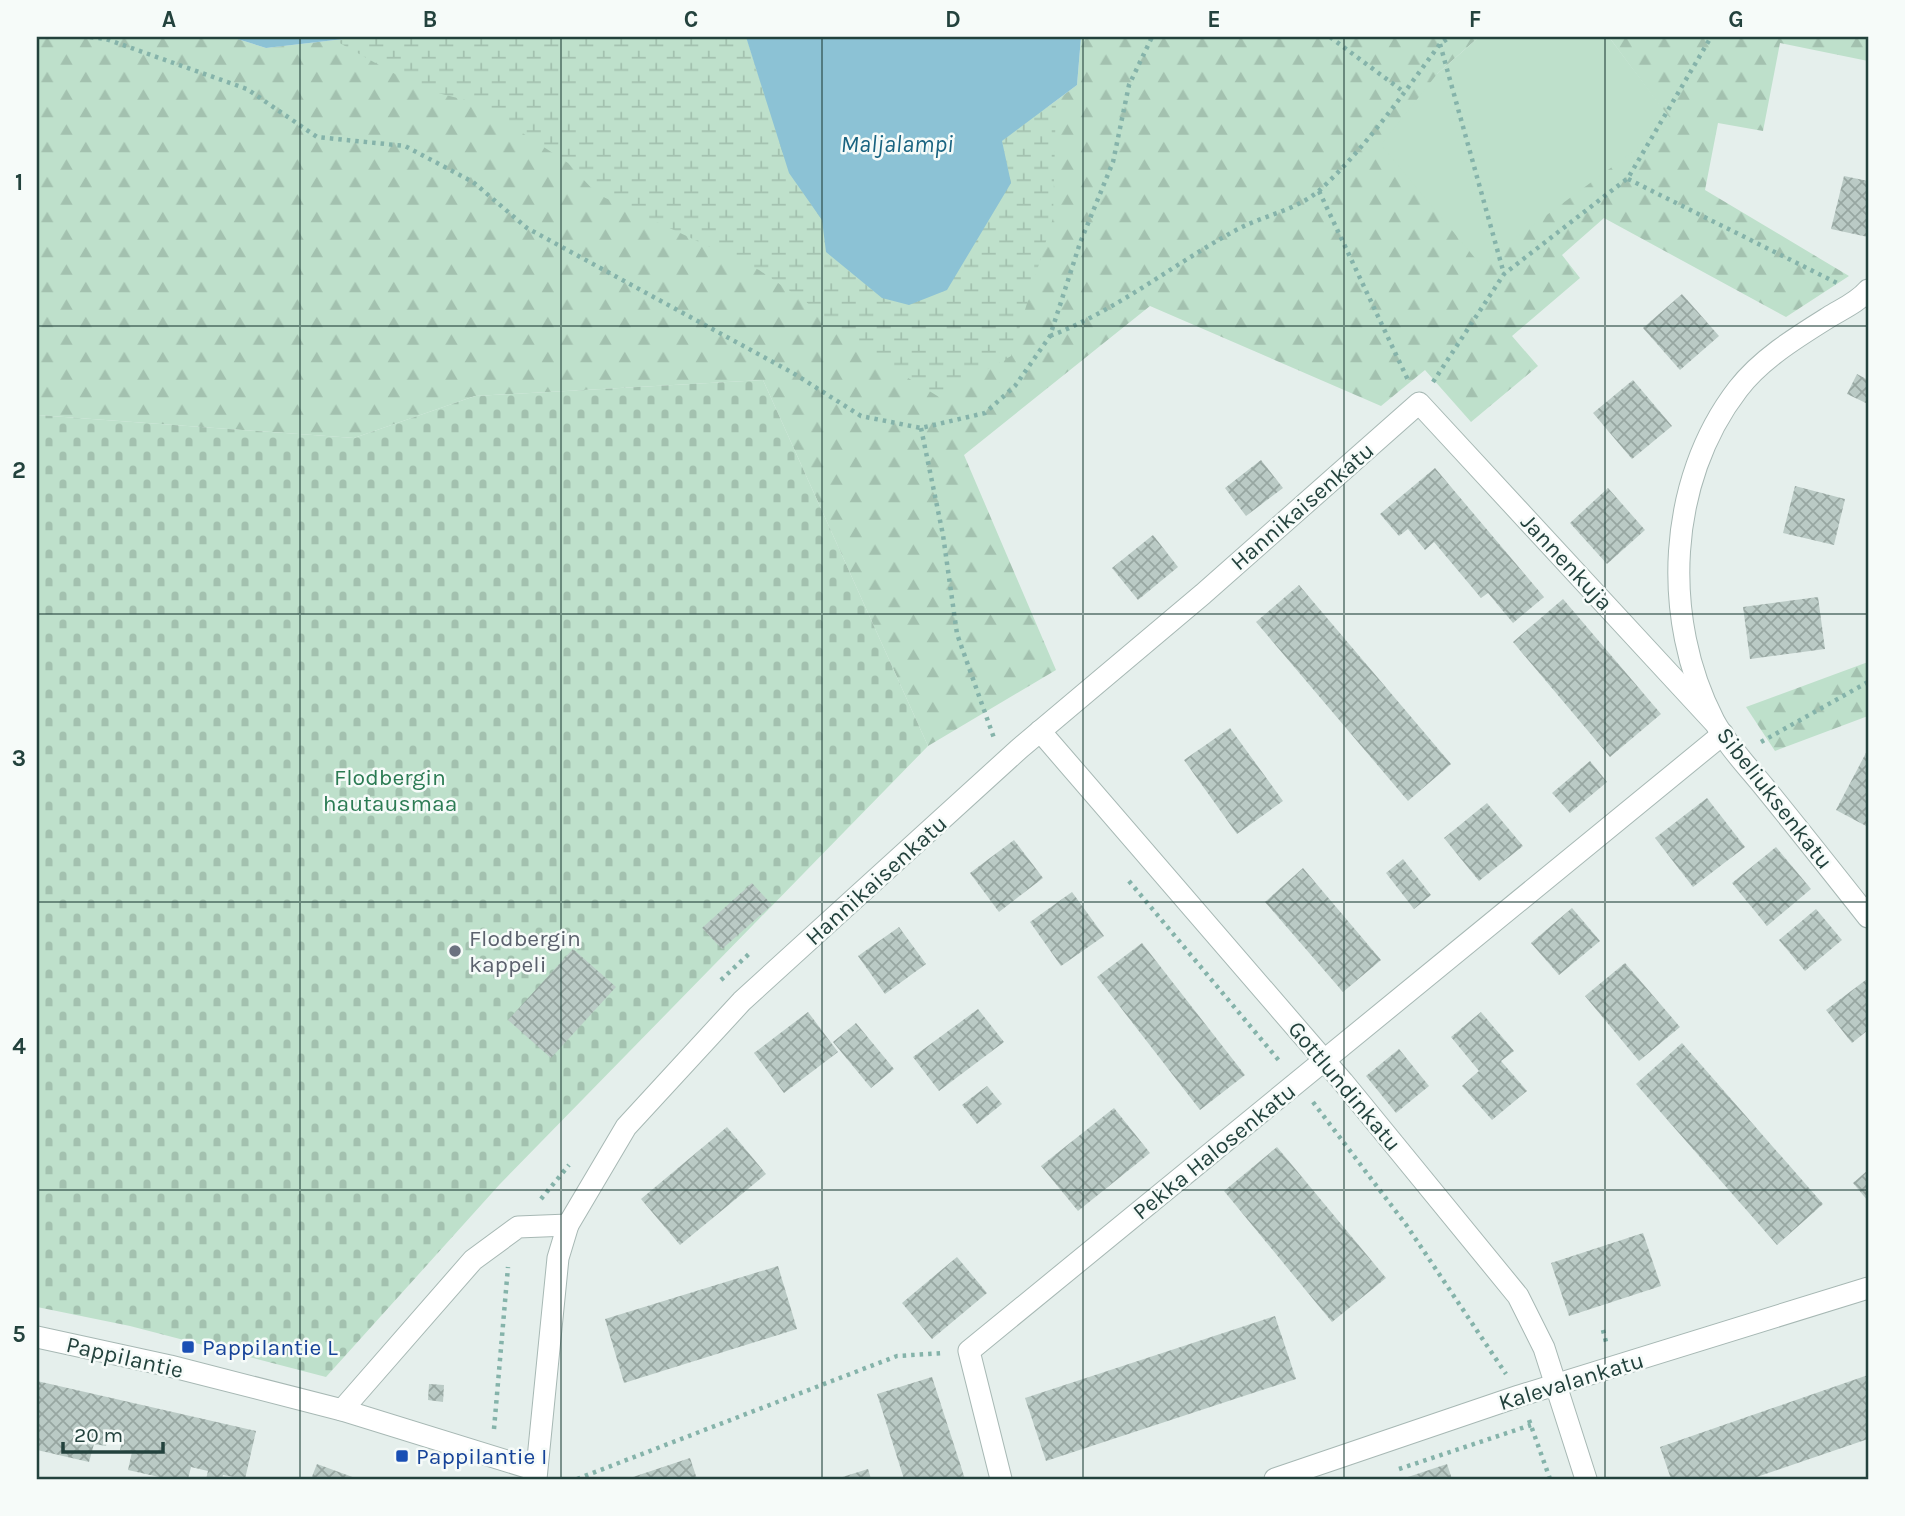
<svg xmlns="http://www.w3.org/2000/svg" width="1905" height="1516" viewBox="0 0 1905 1516" font-family="Karla,sans-serif">
<style>
.forest{fill:url(#forest-firs)}
.wetland{fill:url(#wetland-marsh)}
.cemetery{fill:url(#cemetery-stones)}
.park{fill:#bee0cb}
.water{fill:#8cc2d5}
.building{fill:url(#building-cross-hatch)}
.lines{fill:none;stroke-linecap:round;stroke-linejoin:round}
.minor-casing{stroke:#a7b8b4;stroke-width:23}
.path{stroke:#85b3aa;stroke-width:4.5;stroke-dasharray:3.5 5;stroke-linecap:butt}
.minor{stroke:#fff;stroke-width:21}
.grid{fill:none;stroke:#23423d;stroke-width:2;stroke-opacity:0.55}
.worship-dot{fill:#6b7280;stroke:#f6fbf9;stroke-width:2.5}
.transit-dot{fill:#1a4fb4;stroke:#f6fbf9;stroke-width:2.5}
.labels{text-anchor:middle;stroke-width:5;stroke-linejoin:round;paint-order:stroke}
.street-label{font-size:23px;fill:#23423d;stroke:#f6fbf9}
.park-label{font-size:23px;fill:#2b7b53;stroke:#f6fbf9}
.worship-label{font-size:23px;fill:#5b616d;stroke:#f6fbf9;text-anchor:start}
.transit-label{font-size:23px;fill:#164399;stroke:#f6fbf9;text-anchor:start}
.water-label{font-size:24px;font-style:italic;fill:#1a6481;stroke:#f6fbf9}
.neatline{fill:none;stroke:#23423d;stroke-width:2.5}
.grid-label{font-size:23px;text-anchor:middle;font-weight:bold;fill:#23423d}
</style>
<defs>
<pattern id="forest-firs" width="22" height="20" patternUnits="userSpaceOnUse" patternTransform="scale(1.75)"><rect width="22" height="20" fill="#bee0cb"/><path d="M5 1l3.5 6h-7zM16 11l3.5 6h-7z" fill="#a3c1af"/></pattern>
<pattern id="wetland-marsh" width="20" height="14" patternUnits="userSpaceOnUse" patternTransform="scale(1.75)"><rect width="20" height="14" fill="#bee0cb"/><path d="M1 5h8M5 5V1M11 12h8M15 12V8" fill="none" stroke="#a3c1af"/></pattern>
<pattern id="cemetery-stones" width="16" height="16" patternUnits="userSpaceOnUse" patternTransform="scale(1.75)"><rect width="16" height="16" fill="#bee0cb"/><path d="M2 7V4a2 2 0 0 1 4 0v3zM10 15v-3a2 2 0 0 1 4 0v3z" fill="#a3c1af"/></pattern>
<pattern id="building-cross-hatch" width="8" height="8" patternUnits="userSpaceOnUse" patternTransform="scale(1.75)"><rect width="8" height="8" fill="#bacac5"/><path d="M0 0l8 8M0 8l8-8" fill="none" stroke="#97a6a1"/></pattern>
</defs>
<rect width="100%" height="100%" fill="#e5efec"/>
<g class="forest">
<path d="M37,37H231L266,48L361,37H746L762,86L1002,141L1077,85L1081,37H1479L1437,74L1672,122L1609,37H1868V61L1780,43L1763,131L1718,123L1705,190L1849,276L1786,317L1604,218L1562,255L1580,278L1512,336L1538,366L1471,422L1425,370L1381,406L1150,306L964,455L1056,670L928,746L763,380L475,396L354,438L37,415Z"/>
<path d="M1868,662V716L1775,751L1746,707Z"/>
</g>
<path class="wetland" d="M361,37H746L789,173L822,220L826,252L882,298L1011,183L1002,141L1028,119L1056,102L1053,218L1011,356L939,397L866,352L813,307L759,270L597,194L568,163L477,103L422,89L336,41Z"/>
<path class="cemetery" d="M763,380L928,746L500,1184L326,1377L130,1326L37,1307V415L354,438L475,396Z"/>
<path class="park" d="M1479,37H1609L1673,122L1480,264L1381,145L1437,74Z"/>
<g class="water">
<path d="M231,37H361L266,48Z"/>
<path d="M746,37H1081L1077,85L1002,141L1011,183L947,290L909,305L882,298L826,252L822,220L789,173Z"/>
</g>
<g class="building">
<path d="M1844,176L1868,181V237L1831,229Z"/>
<path d="M1682,294L1719,336L1680,370L1643,328Z"/>
<path d="M1857,374L1868,380V404L1847,394Z"/>
<path d="M1633,380L1672,426L1632,459L1593,413Z"/>
<path d="M1261,460L1283,488L1246,516L1225,488Z"/>
<path d="M1435,468L1544,597L1513,623L1488,593L1481,598L1434,542L1425,550L1408,529L1399,536L1380,514Z"/>
<path d="M1795,486L1845,499L1834,545L1783,533Z"/>
<path d="M1608,488L1645,530L1607,564L1570,523Z"/>
<path d="M1153,535L1178,567L1138,600L1112,568Z"/>
<path d="M1299,585L1451,764L1408,801L1256,622Z"/>
<path d="M1818,597L1825,649L1750,659L1743,607Z"/>
<path d="M1563,599L1661,714L1610,757L1513,642Z"/>
<path d="M1230,728L1283,801L1237,834L1184,760Z"/>
<path d="M1868,749V827L1836,810Z"/>
<path d="M1590,761L1607,782L1570,813L1552,793Z"/>
<path d="M1707,798L1745,847L1693,887L1655,838Z"/>
<path d="M1487,803L1523,846L1479,881L1444,838Z"/>
<path d="M1014,840L1043,878L999,912L970,873Z"/>
<path d="M1776,847L1811,889L1767,926L1732,883Z"/>
<path d="M1403,859L1431,895L1414,909L1386,873Z"/>
<path d="M1303,868L1381,960L1343,992L1265,902Z"/>
<path d="M752,883L772,905L722,949L702,928Z"/>
<path d="M1072,892L1104,936L1061,966L1030,922Z"/>
<path d="M1572,908L1600,941L1559,975L1531,943Z"/>
<path d="M1816,909L1842,940L1805,971L1779,940Z"/>
<path d="M899,927L926,964L885,994L858,956Z"/>
<path d="M1142,943L1245,1075L1200,1110L1097,977Z"/>
<path d="M573,949L616,987L551,1058L508,1020Z"/>
<path d="M1625,963L1680,1027L1639,1061L1585,996Z"/>
<path d="M1867,979L1868,1030L1852,1043L1826,1010Z"/>
<path d="M978,1009L1004,1042L939,1091L913,1057Z"/>
<path d="M808,1012L838,1052L784,1093L754,1053Z"/>
<path d="M1481,1012L1514,1051L1501,1061L1527,1091L1492,1120L1462,1086L1479,1071L1451,1037Z"/>
<path d="M856,1023L894,1069L871,1088L833,1042Z"/>
<path d="M1682,1043L1823,1204L1777,1245L1636,1084Z"/>
<path d="M1399,1049L1429,1086L1396,1113L1366,1076Z"/>
<path d="M987,1086L1002,1104L977,1124L962,1105Z"/>
<path d="M1114,1108L1150,1153L1078,1211L1041,1166Z"/>
<path d="M727,1127L766,1174L680,1245L641,1199Z"/>
<path d="M1277,1147L1386,1278L1332,1322L1224,1191Z"/>
<path d="M1868,1170V1201L1853,1183Z"/>
<path d="M1643,1233L1661,1286L1569,1316L1551,1263Z"/>
<path d="M957,1257L987,1293L932,1339L902,1303Z"/>
<path d="M778,1266L797,1329L624,1383L605,1319Z"/>
<path d="M1275,1316L1296,1379L1046,1461L1025,1398Z"/>
<path d="M1868,1375V1439L1751,1479H1671L1660,1447Z"/>
<path d="M932,1377L965,1479H904L877,1394Z"/>
<path d="M37,1381L256,1431L245,1479L223,1475L222,1479H206L208,1471L191,1467L188,1479H168L128,1470L132,1452L120,1450L122,1441L108,1438L106,1446L94,1444L89,1462L37,1450Z"/>
<path d="M429,1384L444,1385L443,1402L428,1400Z"/>
<path d="M690,1458L697,1479H634L633,1477Z"/>
<path d="M317,1464L358,1479H311Z"/>
<path d="M1447,1464L1452,1479H1402Z"/>
<path d="M868,1469L871,1479H836Z"/>
</g>
<g class="lines">
<defs>
<g id="minor">
<path d="M1868,290C1858,302 1842,309 1829,317C1797,337 1761,359 1738,389C1667,481 1661,619 1714,721C1727,745 1748,767 1765,788C1800,831 1834,874 1868,917"/>
<path d="M1040,731L1343,1082L1518,1296L1544,1348L1586,1479"/>
<path d="M37,1337L170,1366L342,1410L536,1470"/>
<path d="M342,1410L473,1260L518,1227L568,1225"/>
<path d="M536,1479L558,1258L568,1225L626,1127L742,1001L1019,749L1203,594L1419,403L1714,722"/>
<path d="M1001,1479L969,1351L1723,734"/>
<path d="M1275,1479L1519,1396L1868,1288"/>
</g>
</defs>
<use href="#minor" class="minor-casing"/>
<g class="path">
<path d="M90,37L106,39L247,89L317,137L405,146L473,182L527,228L793,373L861,416L921,428L985,413L1015,386L1050,336L1080,243L1113,162L1129,85L1152,37"/>
<path d="M1330,37L1404,92"/>
<path d="M1440,44L1504,274"/>
<path d="M1628,179L1837,283"/>
<path d="M1319,191L1408,380"/>
<path d="M1050,336C1120,309 1174,263 1240,228C1266,215 1299,209 1321,189C1367,146 1403,94 1440,44L1450,37"/>
<path d="M1433,382L1504,274L1628,178L1711,37"/>
<path d="M921,428L943,535L957,634L994,738"/>
<path d="M1761,742L1868,682"/>
<path d="M1129,881L1281,1063"/>
<path d="M721,980L751,952"/>
<path d="M1313,1102L1407,1226L1506,1374"/>
<path d="M541,1199L569,1165"/>
<path d="M1603,1330L1606,1342"/>
<path d="M1529,1420L1550,1479"/>
<path d="M494,1429L508,1267"/>
<path d="M1399,1469L1531,1425"/>
<path d="M577,1479L897,1356L944,1353"/>
</g>
<use href="#minor" class="minor"/>
</g>
<path class="grid" d="M300,37V1479M561,37V1479M822,37V1479M1083,37V1479M1344,37V1479M1605,37V1479M37,326H1868M37,614H1868M37,902H1868M37,1190H1868"/>
<circle class="worship-dot" cx="455" cy="951" r="7"/>
<g class="transit-dot">
<rect x="181" y="1340" width="14" height="14" rx="3.5"/>
<rect x="395" y="1449" width="14" height="14" rx="3.5"/>
</g>
<g class="labels">
<g class="street-label">
<text transform="translate(1302 506) rotate(-41)" y="8">Hannikaisenkatu</text>
<text transform="translate(1567 562) rotate(47)" y="8">Jannenkuja</text>
<text transform="translate(1775 798) rotate(52)" y="8">Sibeliuksenkatu</text>
<text transform="translate(876 880) rotate(-42)" y="8">Hannikaisenkatu</text>
<text transform="translate(1345 1086) rotate(50)" y="8">Gottlundinkatu</text>
<text transform="translate(1214 1151) rotate(-39)" y="8">Pekka Halosenkatu</text>
<text transform="translate(125 1357) rotate(13)" y="8">Pappilantie</text>
<text transform="translate(1571 1381) rotate(-17)" y="8">Kalevalankatu</text>
</g>
<g class="park-label">
<text x="390" y="785">Flodbergin<tspan x="390" dy="26">hautausmaa</tspan></text>
</g>
<g class="worship-label">
<text x="469" y="946">Flodbergin<tspan x="469" dy="26">kappeli</tspan></text>
</g>
<g class="transit-label">
<text x="202" y="1355">Pappilantie L</text>
<text x="416" y="1464">Pappilantie I</text>
</g>
<g class="water-label">
<text x="897" y="152">Maljalampi</text>
</g>
</g>
<rect width="1905" height="1516" fill="none" stroke="#f6fbf9" stroke-width="77"/>
<path d="M63 1442v10h100v-10" fill="none" stroke="#23423d" stroke-width="3.5"/>
<text x="74" y="1442" font-size="21" fill="#23423d" stroke="#f6fbf9" stroke-width="5" paint-order="stroke">20 m</text>
<rect x="38" y="38" width="1829" height="1440" class="neatline"/>
<g class="grid-label">
<text x="169" y="27">A</text>
<text x="430" y="27">B</text>
<text x="691" y="27">C</text>
<text x="953" y="27">D</text>
<text x="1214" y="27">E</text>
<text x="1475" y="27">F</text>
<text x="1736" y="27">G</text>
<text x="19" y="190">1</text>
<text x="19" y="478">2</text>
<text x="19" y="766">3</text>
<text x="19" y="1054">4</text>
<text x="19" y="1342">5</text>
</g>
</svg>
